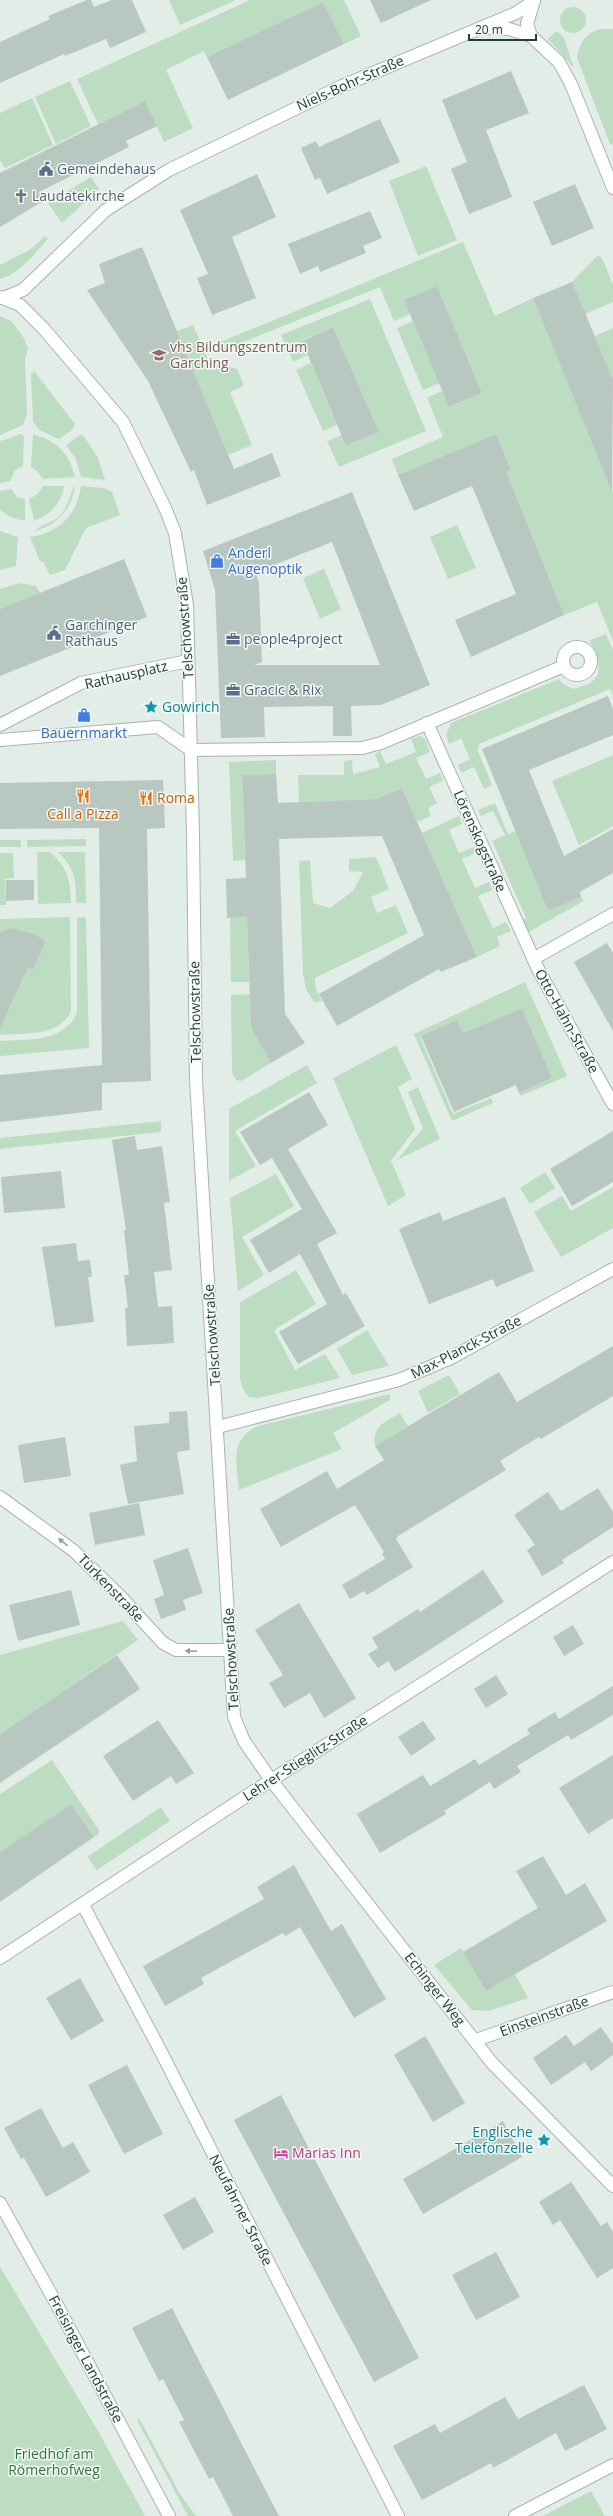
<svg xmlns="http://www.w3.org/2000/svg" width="613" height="2516" viewBox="0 0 613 2516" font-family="'Open Sans',sans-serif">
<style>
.green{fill:#bdddc2}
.building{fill:#b8c7c0;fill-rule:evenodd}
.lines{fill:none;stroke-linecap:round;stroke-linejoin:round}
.minor-casing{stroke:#a6b5ae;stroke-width:14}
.minor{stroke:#fff;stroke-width:12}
.oneway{fill:#919e9a}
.labels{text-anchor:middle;stroke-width:3;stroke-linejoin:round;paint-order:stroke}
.street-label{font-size:14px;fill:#233e34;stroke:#f4f9f6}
.service-label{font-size:14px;fill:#4e5e75;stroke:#f4f9f6;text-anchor:start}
.worship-label{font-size:14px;fill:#5b616d;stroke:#f4f9f6;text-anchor:start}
.education-label{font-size:14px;fill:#785e54;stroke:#f4f9f6;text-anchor:start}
.shop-label{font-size:14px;fill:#366cbe;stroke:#f4f9f6;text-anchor:start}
.culture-label{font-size:14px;fill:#0d838f;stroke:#f4f9f6;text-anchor:start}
.food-label{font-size:14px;fill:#c56008;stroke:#f4f9f6;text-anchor:start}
.hotel-label{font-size:14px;fill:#b23c85;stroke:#f4f9f6;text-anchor:start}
.park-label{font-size:14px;fill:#2e7342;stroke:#f4f9f6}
</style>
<rect width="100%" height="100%" fill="#e3ede7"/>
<g class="green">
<path d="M169,0H236L180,25Z"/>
<path d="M250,0H344L361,36L344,44L323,2L207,57L204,51L166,70L193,128L164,142L145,101L98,124L77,79Z"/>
<circle cx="573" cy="20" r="13"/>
<path d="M600,29H613V145L610,144L577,58C579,43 585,34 600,29Z"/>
<path d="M557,31L564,38L574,68L548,39Z"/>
<path d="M70,81L91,126L56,144L35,97Z"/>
<path d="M32,98L53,145L5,168L0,161V113Z"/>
<path d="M426,166L457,240L418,256L389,181Z"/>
<path d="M91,177L99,189L62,223L48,203Z"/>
<path d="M45,236L48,239C35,253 20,274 0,279V265L31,249Z"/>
<path d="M463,242L495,316L533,298L613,493V641L597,602L564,615L509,481L503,473L511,470L496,434L398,475L392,459L443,437L427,398L442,391L450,407L482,393L437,286L404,300L410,314L394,321L380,287L221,351L218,343Z"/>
<path d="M598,255L602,258L613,285V302L585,314L572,282Z"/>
<path d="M370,299L426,431L339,467L327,441L342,435L347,446L379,432L333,327L302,340L308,355L293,362L281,335Z"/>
<path d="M0,316L11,321L22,335L28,348L25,360L27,414L23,425L0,435Z"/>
<path d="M413,321L439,383L423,390L397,328Z"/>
<path d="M193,325L211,367L219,364L237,369L244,386L230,392L252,445L228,455L177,331Z"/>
<path d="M613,328V379L595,336Z"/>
<path d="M311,363L337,425L323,431L296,370Z"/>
<path d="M34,371L75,424L71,431L59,439L39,430L33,421L31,375Z"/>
<path d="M21,434L24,436L23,466L15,470L10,481L0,483V441Z"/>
<path d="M33,434C56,440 70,454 75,477L43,479L37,471L31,467Z"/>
<path d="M80,435H83L98,458L105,480L81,477L76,459L66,445Z"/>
<path d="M75,485C73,508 57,526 34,531C40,525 53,523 61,515C68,507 71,490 75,485Z"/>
<path d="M43,486H64C62,502 51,516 34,520L29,499L38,494Z"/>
<path d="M81,486L104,488L112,492L120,515L86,528L65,570L50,575L43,562L40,561L30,537C59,533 77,515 81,486Z"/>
<path d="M11,489L17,497L25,499V521L10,517L0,510V491Z"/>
<path d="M457,525L476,568L448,579L430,537Z"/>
<path d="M0,531L18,537L16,566L0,570Z"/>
<path d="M324,569L341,609L320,619L303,578Z"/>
<path d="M19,583L36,586L40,593L0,609V589Z"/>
<path d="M606,634L613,650V696L610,689L479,744L478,751L492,785L484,789L474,767L461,773L458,765L470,759L461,738L449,744L446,735L451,723L559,679L563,684L573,689C607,682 601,666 590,640Z"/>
<path d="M420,736L425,739L430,752L416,758L426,779L440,773L443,781L429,787L437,803L428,808L431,816L417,822L402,788L376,799L299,802L298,775H344V761L352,760L353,774L380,767L375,754L380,751L386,764L416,752L411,739Z"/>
<path d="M613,755V826L579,845L552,781Z"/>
<path d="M276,760V774L242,775L245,860L233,861L229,762Z"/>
<path d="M495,803L508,834L516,831L548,911L581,897L584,901L525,934L519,921L526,918L492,841L505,835L493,811L481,816L478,810Z"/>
<path d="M459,816L462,824L449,830L459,853L473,847L476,853L462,859L475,888L489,882L492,890L478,896L493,928L506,922L511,931L497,937L500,946L477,957L425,840L417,835Z"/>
<path d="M86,839V846L27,847V840Z"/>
<rect x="0" y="840" width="21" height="7"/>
<path d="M37,852H50C68,868 70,880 71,903L38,904Z"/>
<path d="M58,852H85L86,903H76C76,879 76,870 58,852Z"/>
<path d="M0,853H13L14,878L5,879L6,905H0Z"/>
<path d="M376,857L389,889L371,897L377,913L396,905L408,933L315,978L316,989L322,1001L314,1002L306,989L303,974L299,861L310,860L313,903L330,908L353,891L363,872L349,871V859Z"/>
<path d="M70,917L71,1011C60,1037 24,1033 0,1035V1006L10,1007L28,968L33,970L46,941C32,933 16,926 0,932V919Z"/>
<path d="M86,917L89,1048L0,1056V1041C28,1039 65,1043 77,1012V918Z"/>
<path d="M247,917L249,982H231L230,918Z"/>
<path d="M525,982L567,1076L521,1096L519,1093L552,1078L522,1008L463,1033L457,1020L420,1037L453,1114L491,1098L493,1103L452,1121L414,1034Z"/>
<path d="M250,994L251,1028L271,1063L241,1081L236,1080L232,1073L231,995Z"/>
<path d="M396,1045L412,1079L398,1087L415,1129L391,1161L406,1195L388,1206L333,1078Z"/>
<path d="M307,1065L317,1083L235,1131L256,1166L229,1181V1109Z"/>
<path d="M418,1087L440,1139L397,1160L423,1128L408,1092Z"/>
<path d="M161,1121V1132L0,1149V1138Z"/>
<path d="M545,1172L555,1188L530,1204L520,1188Z"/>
<path d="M276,1174L294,1206L242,1237L264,1275L238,1291L230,1198Z"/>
<path d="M613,1187V1228L561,1257L534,1212L562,1196L571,1211Z"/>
<path d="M296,1270L316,1304L274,1330L295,1370L325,1354L340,1378L259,1398L249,1397L243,1389L240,1379V1302Z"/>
<path d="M367,1330L389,1366L352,1375L337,1349Z"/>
<path d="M449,1375L460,1394L428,1413L418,1391Z"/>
<path d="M390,1394V1400L333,1433L342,1449L239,1490C237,1462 228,1441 258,1426Z"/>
<path d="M400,1413L408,1426L375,1446C372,1426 385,1422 400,1413Z"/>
<path d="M123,1621L138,1640L0,1734V1655Z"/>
<path d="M52,1760L99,1830V1834L94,1837L71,1804L0,1852V1794Z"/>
<path d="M161,1807L170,1821L97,1870L87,1857Z"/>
<path d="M461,1948L486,1991L515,1974L528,1998L489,2011L472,2010L434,1965Z"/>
<path d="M0,2267L98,2431L145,2516H0Z"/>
<path d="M139,2418L180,2494L196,2516H188L137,2420Z"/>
<path d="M591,2491L605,2516H543Z"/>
</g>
<g class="building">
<path d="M87,0H91L94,7L112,0H132L146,32L110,48L106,39L65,56L64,54L0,83V42L50,19L48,16Z"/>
<path d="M370,0H431L381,23Z"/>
<path d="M323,2L344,44L228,100L207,57Z"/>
<path d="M511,71L529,113L486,130L512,197L469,214L451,169L467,162L442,100Z"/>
<path d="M145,101L157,126L126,141L129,147L39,192L45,200L0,227V173Z"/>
<path d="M380,119L400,162L327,194L320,178L315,180L301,148L316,141L319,147Z"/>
<path d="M257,174L276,217L232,237L256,298L212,315L197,278L208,274L180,210Z"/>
<path d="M575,184L594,228L552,246L533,202Z"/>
<path d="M370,211L382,238L363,246L366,253L320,272L318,266L300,274L288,244Z"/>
<path d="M142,247L234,469L272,453L281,476L207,505L194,470L191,472L148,381L87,290L105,283L99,264Z"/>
<path d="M572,282L613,379L612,492L533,298Z"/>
<path d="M437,286L482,393L449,407L404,300Z"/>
<path d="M333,327L379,432L346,446L302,341Z"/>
<path d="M496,434L511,470L506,472L564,615L471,657L455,620L516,594L472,486L414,511L398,475Z"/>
<path d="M352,492L430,685L381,705L351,706L352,736H333V706L264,707L265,737L221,738L215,590L203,551ZM332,542L380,665H254L262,662L259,584L256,572Z"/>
<path d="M124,559L147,617L0,676V609Z"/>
<path d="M608,696L613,709V735L529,770L564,856L613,829V873L580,892L581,897L548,911L482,749Z"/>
<path d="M276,774L278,803L376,799L402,788L477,957L441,972L439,969L337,1026L319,994L424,935L382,836L279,839L285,1014L305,1043L271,1063L251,1028L247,917L227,918L226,879L246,878L242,775Z"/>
<path d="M163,780L165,828L147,829L151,1081L102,1083V1110L0,1122V1075L102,1065L99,828L0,829V783Z"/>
<path d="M6,880H34V900L6,901Z"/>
<path d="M11,928L34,934L46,941L33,970L28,968L0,1028V932Z"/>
<path d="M607,943L613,953V1031L574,962Z"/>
<path d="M522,1008L552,1078L519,1093L516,1085L454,1112L421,1036L457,1020L463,1033Z"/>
<path d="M309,1092L328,1125L288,1149L337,1233L317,1244L343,1295L346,1293L365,1326L298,1364L279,1332L327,1304L300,1254L269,1273L250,1240L302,1209L272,1158L260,1165L240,1132Z"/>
<path d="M613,1131V1182L572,1206L550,1169Z"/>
<path d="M135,1136L137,1150L162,1146L170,1202L164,1203L172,1270L154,1272L158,1307L172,1306L174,1343L127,1346L125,1308H128L124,1275H129L124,1230H126L112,1140Z"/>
<path d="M61,1171L65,1208L4,1213L1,1177Z"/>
<path d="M505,1197L534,1271L496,1287L493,1279L429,1304L399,1229L440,1212L443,1221Z"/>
<path d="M76,1243L78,1261L90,1260L92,1277H88L94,1322L55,1327L42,1247Z"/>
<path d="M613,1346V1396L541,1439L539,1437L500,1461L506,1470L398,1536L396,1539L413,1567L367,1595L364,1591L350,1599L342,1585L385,1559L382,1554L384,1552L355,1505L281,1547L260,1509L327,1471L337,1489L384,1460L375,1446L499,1372L517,1402Z"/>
<path d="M187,1411L190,1450L177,1452L184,1494L128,1504L120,1465L137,1461L134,1426L169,1423V1412Z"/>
<path d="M65,1437L71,1476L24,1483L18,1445Z"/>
<path d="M598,1488L613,1512V1527L562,1560L564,1563L542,1576L527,1550L535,1545L514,1515L548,1492L561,1511Z"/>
<path d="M139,1503L145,1535L95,1545L89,1513Z"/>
<path d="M188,1548L203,1593L183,1600L186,1610L161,1619L154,1599L164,1595L153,1560Z"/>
<path d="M483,1570L504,1602L395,1672L388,1661L378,1668L368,1654L378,1648L372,1638L418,1609L420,1612Z"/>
<path d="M71,1590L80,1625L18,1641L9,1605Z"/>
<path d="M299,1603L356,1698L324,1718L310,1693L284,1708L269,1683L283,1675L255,1630Z"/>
<path d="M573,1625L584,1644L564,1656L553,1637Z"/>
<path d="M117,1655L140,1689L0,1783V1734Z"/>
<path d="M496,1675L508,1694L486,1708L474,1689Z"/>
<path d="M613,1686V1715L571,1740L568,1735L517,1766L521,1772L494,1789L490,1782L444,1811L446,1814L380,1853L357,1814L423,1775L430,1786L475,1759L479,1765L530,1734L527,1729L555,1712L559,1719Z"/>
<path d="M158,1720L194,1773L176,1784L171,1776L133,1801L103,1756Z"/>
<path d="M423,1721L436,1739L411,1756L398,1737Z"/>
<path d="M613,1755V1818L588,1834L559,1788Z"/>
<path d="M71,1804L94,1837L0,1902V1852Z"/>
<path d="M543,1856L566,1895L585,1883L607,1921L486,1991L463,1952L538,1908L516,1871Z"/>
<path d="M294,1865L331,1931L342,1924L386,1999L354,2018L300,1927L285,1936L283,1933L201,1978L204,1984L165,2006L143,1966L264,1899L257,1887Z"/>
<path d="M80,1978L104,2021L71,2040L46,1998Z"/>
<path d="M601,2027L613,2044V2055L591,2071L585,2062L551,2085L533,2058L566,2035L574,2046Z"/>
<path d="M425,2036L465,2103L433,2122L394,2055Z"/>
<path d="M127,2065L163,2134L124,2154L88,2085Z"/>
<path d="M281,2095L419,2358L374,2382L234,2120Z"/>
<path d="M41,2108L63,2148L73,2142L90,2172L46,2197L24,2158L21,2159L4,2128Z"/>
<path d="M503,2121L522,2157L423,2214L403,2179Z"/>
<path d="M571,2182L601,2226L607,2222L613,2232V2268L597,2278L560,2220L553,2225L539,2202Z"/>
<path d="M195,2197L214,2232L183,2250L163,2215Z"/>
<path d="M496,2252L520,2297L476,2320L452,2275Z"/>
<path d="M172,2308L251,2462L279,2516H233L213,2477L209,2479L179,2422L184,2420L163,2379L159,2381L132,2328Z"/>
<path d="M584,2385L607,2429L565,2451L556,2433L493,2468L491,2463L422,2500L393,2446L435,2424L440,2433L505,2397L518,2419Z"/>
</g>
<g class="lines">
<defs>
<g id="minor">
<path d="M534,0L527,24L531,36L559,62L571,84L613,188"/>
<path d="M485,28L509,29L531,36"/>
<path d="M0,297L20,305L44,329L123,422L166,510L175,533L187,605L193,833L196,1080L234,1717L244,1741L271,1780L492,2063L613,2186"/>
<path d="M3,298L23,290L106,210L169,170L342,86L516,13L534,1"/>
<circle cx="577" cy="661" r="14"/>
<path d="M427,723L539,971L613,1104"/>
<path d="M0,725L81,683L188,661"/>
<path d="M0,740L158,727L191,750L362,748L381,743L564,666"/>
<path d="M533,959L613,914"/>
<path d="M218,1427L399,1380L451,1358L613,1269"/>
<path d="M0,1497L74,1551L120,1596L163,1643L176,1650H230"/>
<path d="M83,1905L158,2046L398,2516"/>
<path d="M0,1958L251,1793L613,1562"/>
<path d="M476,2040L613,1992"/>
<path d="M0,2203L56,2303L169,2516"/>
<path d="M515,2516L613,2465"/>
</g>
</defs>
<use href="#minor" class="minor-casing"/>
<use href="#minor" class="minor"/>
</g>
<defs><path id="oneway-solid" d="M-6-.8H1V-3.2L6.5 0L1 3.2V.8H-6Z"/></defs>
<g class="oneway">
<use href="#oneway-solid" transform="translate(63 1542) rotate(-141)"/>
<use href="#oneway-solid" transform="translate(191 1651) rotate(-178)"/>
</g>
<defs>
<symbol id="civic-bare" viewBox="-9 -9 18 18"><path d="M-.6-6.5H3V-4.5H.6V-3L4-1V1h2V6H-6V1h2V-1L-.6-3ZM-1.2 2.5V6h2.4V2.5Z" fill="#5c6f8a" stroke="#f4f9f6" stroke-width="2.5" paint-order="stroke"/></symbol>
<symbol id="church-bare" viewBox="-9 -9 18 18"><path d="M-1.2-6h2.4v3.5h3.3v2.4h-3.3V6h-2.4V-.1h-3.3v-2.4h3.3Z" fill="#6b7280" stroke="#f4f9f6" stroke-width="2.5" paint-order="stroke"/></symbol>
<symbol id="university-bare" viewBox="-9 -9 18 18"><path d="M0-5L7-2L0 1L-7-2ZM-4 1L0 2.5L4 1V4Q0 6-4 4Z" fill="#8d6e63" stroke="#f4f9f6" stroke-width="2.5" paint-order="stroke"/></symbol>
<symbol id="shop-bare" viewBox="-9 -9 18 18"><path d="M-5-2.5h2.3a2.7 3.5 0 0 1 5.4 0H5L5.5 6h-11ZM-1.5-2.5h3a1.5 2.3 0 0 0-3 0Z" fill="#3f7fe0" stroke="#f4f9f6" stroke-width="2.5" paint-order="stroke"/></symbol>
<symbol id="office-bare" viewBox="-9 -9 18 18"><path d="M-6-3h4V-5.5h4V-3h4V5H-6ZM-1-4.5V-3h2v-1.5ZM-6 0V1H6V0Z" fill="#5c6f8a" stroke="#f4f9f6" stroke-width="2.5" paint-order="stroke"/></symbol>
<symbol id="sight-bare" viewBox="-9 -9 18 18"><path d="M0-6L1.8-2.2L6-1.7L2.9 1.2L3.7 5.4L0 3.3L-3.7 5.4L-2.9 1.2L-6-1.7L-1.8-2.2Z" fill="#0f9aa8" stroke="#f4f9f6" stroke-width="2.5" paint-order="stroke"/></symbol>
<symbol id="restaurant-bare" viewBox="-9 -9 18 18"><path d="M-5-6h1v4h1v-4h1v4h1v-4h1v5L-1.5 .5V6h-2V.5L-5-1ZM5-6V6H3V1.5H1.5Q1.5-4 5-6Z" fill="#e8710a" stroke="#f4f9f6" stroke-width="2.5" paint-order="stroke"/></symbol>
<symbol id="hotel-bare" viewBox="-9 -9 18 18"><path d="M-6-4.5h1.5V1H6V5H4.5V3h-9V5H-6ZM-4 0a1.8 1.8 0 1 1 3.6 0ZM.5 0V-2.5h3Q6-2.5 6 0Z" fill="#d1479c" stroke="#f4f9f6" stroke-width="2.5" paint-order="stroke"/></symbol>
</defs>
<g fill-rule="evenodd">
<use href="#civic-bare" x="36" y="159" width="20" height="20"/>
<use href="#church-bare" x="11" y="186" width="20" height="20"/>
<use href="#university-bare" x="149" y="345" width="20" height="20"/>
<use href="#shop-bare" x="207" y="551" width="20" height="20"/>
<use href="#civic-bare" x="44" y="623" width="20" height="20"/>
<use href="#office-bare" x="223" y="629" width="20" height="20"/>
<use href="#office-bare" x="223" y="680" width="20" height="20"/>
<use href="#sight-bare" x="141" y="697" width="20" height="20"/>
<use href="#shop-bare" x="74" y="705" width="20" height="20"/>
<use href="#restaurant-bare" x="73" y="786" width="20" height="20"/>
<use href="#restaurant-bare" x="136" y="788" width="20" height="20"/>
<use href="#sight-bare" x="534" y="2130" width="20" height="20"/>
<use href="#hotel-bare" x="271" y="2143" width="20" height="20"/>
</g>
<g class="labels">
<g class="street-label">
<text transform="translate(350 83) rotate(-24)" y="5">Niels-Bohr-Straße</text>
<text transform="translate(185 628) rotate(-94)" y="5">Telschowstraße</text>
<text transform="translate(126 675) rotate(-13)" y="5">Rathausplatz</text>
<text transform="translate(480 841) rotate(66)" y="5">Lörenskogstraße</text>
<text transform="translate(195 1012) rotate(-91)" y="5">Telschowstraße</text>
<text transform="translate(567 1021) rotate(61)" y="5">Otto-Hahn-Straße</text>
<text transform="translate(212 1335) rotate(-94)" y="5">Telschowstraße</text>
<text transform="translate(466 1347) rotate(-27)" y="5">Max-Planck-Straße</text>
<text transform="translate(111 1588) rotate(46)" y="5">Türkenstraße</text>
<text transform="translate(231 1659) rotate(-93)" y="5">Telschowstraße</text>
<text transform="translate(305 1758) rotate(-33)" y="5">Lehrer-Stieglitz-Straße</text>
<text transform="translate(435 1989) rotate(52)" y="5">Echinger Weg</text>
<text transform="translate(544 2016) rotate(-20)" y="5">Einsteinstraße</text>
<text transform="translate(241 2210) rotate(63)" y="5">Neufahrner Straße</text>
<text transform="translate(86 2359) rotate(62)" y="5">Freisinger Landstraße</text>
</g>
<g class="service-label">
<text x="57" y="174">Gemeindehaus</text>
<text x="65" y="630">Garchinger<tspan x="65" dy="16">Rathaus</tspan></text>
<text x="244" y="644">people4project</text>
<text x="244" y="695">Gracic &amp; Rix</text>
</g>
<g class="worship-label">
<text x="32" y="201">Laudatekirche</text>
</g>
<g class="education-label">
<text x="170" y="352">vhs Bildungszentrum<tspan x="170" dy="16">Garching</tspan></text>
</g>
<g class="shop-label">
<text x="228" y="558">Anderl<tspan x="228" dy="16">Augenoptik</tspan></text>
<text x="84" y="738" text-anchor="middle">Bauernmarkt</text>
</g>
<g class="culture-label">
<text x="162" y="712">Gowirich</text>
<text x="533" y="2137" text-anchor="end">Englische<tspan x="533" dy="16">Telefonzelle</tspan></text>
</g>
<g class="food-label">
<text x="157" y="803">Roma</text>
<text x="83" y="819" text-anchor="middle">Call a Pizza</text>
</g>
<g class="hotel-label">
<text x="292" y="2158">Marias Inn</text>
</g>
<g class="park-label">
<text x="54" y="2459">Friedhof am<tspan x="54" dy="16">Römerhofweg</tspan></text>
</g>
</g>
<path d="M469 34v6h67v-6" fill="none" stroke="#233e34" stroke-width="2"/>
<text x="475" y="34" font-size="12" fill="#233e34" stroke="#f4f9f6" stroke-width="3" paint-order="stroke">20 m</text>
</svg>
